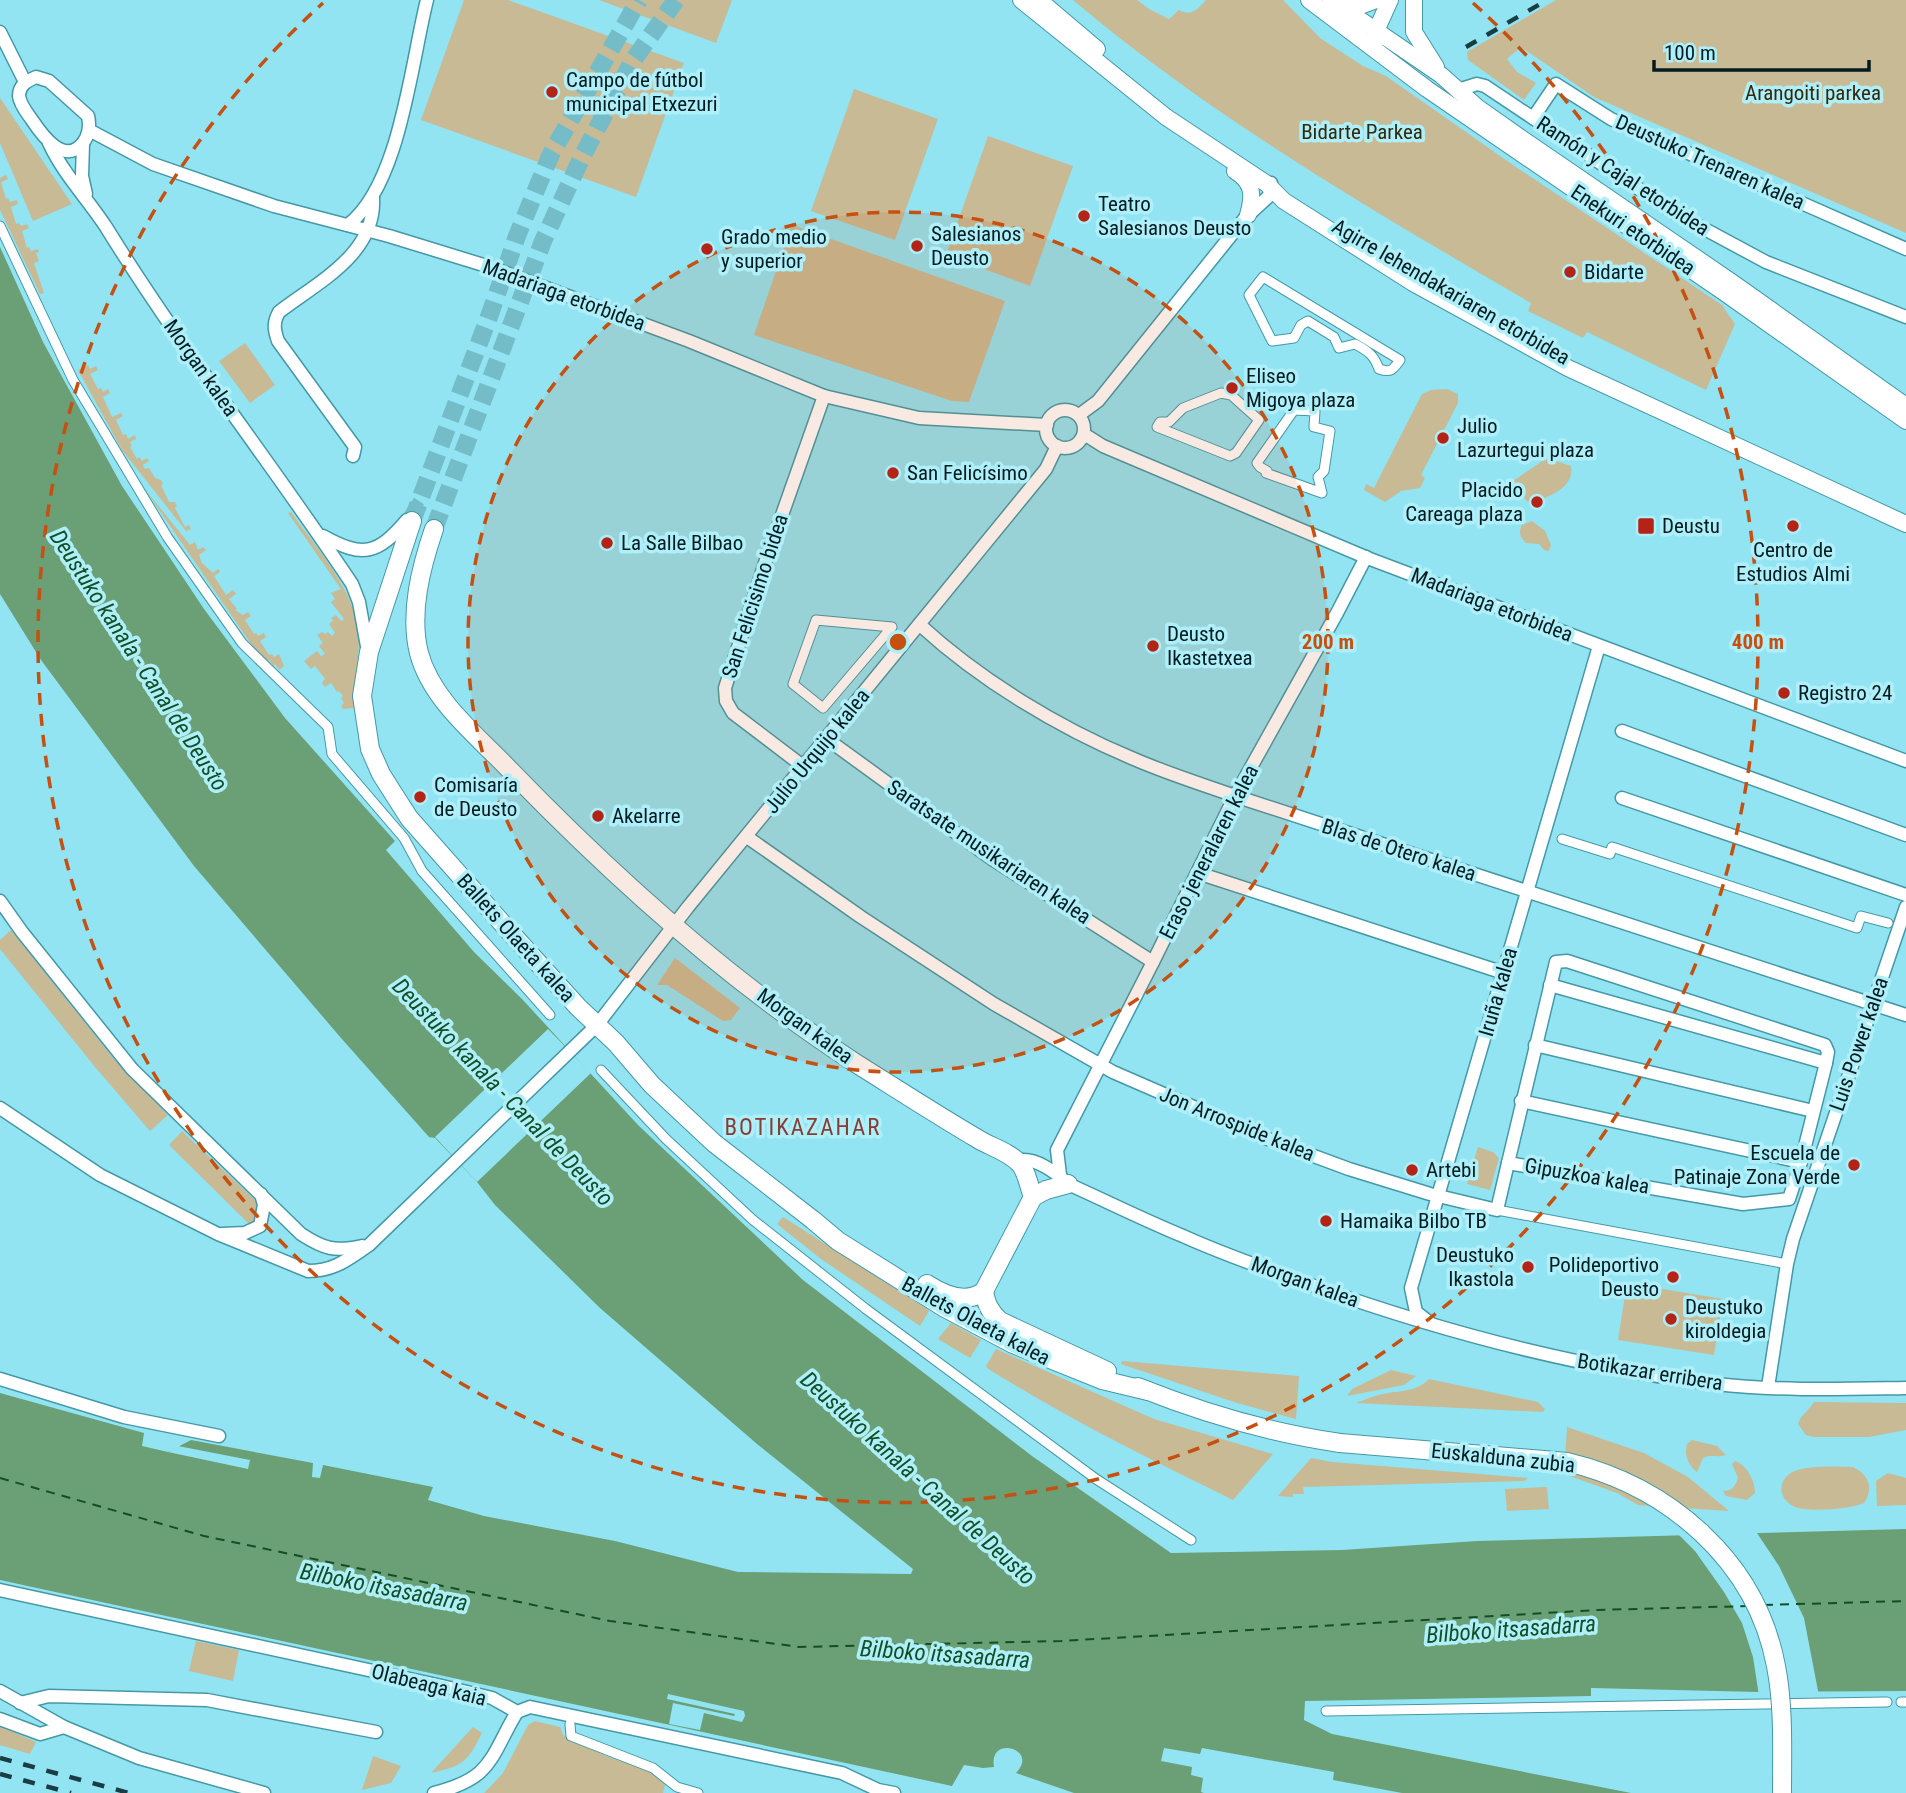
<svg xmlns="http://www.w3.org/2000/svg" width="1906" height="1793" viewBox="0 0 1906 1793" font-family="'Roboto Condensed',sans-serif">
<style>
.green{fill:#c7ba95}
.water{fill:#6b9f76}
.pier{fill:#92e4f3}
.lines{fill:none;stroke-linecap:round;stroke-linejoin:round}
.ferry{stroke:#134f26;stroke-width:2;stroke-dasharray:9 7;stroke-linecap:butt}
.minor-tunnel{stroke:#75bcc9;stroke-width:12;stroke-dasharray:12 6;stroke-linecap:butt}
.primary-tunnel{stroke:#75bcc9;stroke-width:18;stroke-dasharray:18 9;stroke-linecap:butt}
.pedestrian-casing{stroke:#4598a6;stroke-width:11}
.minor-casing{stroke:#4598a6;stroke-width:15}
.secondary-casing{stroke:#4598a6;stroke-width:18}
.primary-casing{stroke:#4598a6;stroke-width:20}
.pedestrian{stroke:#fff;stroke-width:9}
.minor{stroke:#fff;stroke-width:12}
.secondary{stroke:#fff;stroke-width:16}
.primary{stroke:#fff;stroke-width:18}
.rail{stroke:#1a3d43;stroke-width:4.5;stroke-dasharray:12 12;stroke-linecap:butt}
.primary-bridge-casing{stroke:#4598a6;stroke-width:20;stroke-linecap:butt}
.primary-bridge{stroke:#fff;stroke-width:18}
.ring{fill:none;stroke:#c6500f;stroke-width:3.5;stroke-dasharray:12 9}
.poi-dot{fill:#b32416;stroke:#afeffa;stroke-width:2.5}
.labels{text-anchor:middle;stroke-width:7;stroke-linejoin:round;paint-order:stroke}
.poi-label{font-size:21px;fill:#021c20;stroke:#afeffa;text-anchor:start}
.park-label{font-size:21px;fill:#33290d;stroke:#afeffa}
.street-label{font-size:21px;fill:#021c20;stroke:#afeffa}
.water-label{font-size:23px;font-style:italic;fill:#134f26;stroke:#afeffa}
.neighbourhood-label{font-size:23px;letter-spacing:2px;fill:#853e34;stroke:#afeffa}
.centre{fill:#c6500f;stroke:#afeffa;stroke-width:3.5}
.ring-label{font-size:21px;text-anchor:middle;font-weight:bold;fill:#c6500f;stroke:#afeffa;stroke-width:7;stroke-linejoin:round;paint-order:stroke}
</style>
<rect width="100%" height="100%" fill="#92e4f3"/>
<g class="green">
<path d="M464,0H508L684,63L636,197L421,120Z"/>
<path d="M599,0H732L716,43Z"/>
<path d="M1073,0H1137L1149,9L1169,19L1179,10C1191,17 1198,9 1206,0H1283L1320,38L1363,66L1386,76L1513,165L1722,305L1735,324L1706,390L1587,332L1583,338L1528,311L1531,303C1375,212 1211,117 1073,0Z"/>
<path d="M1556,0H1906V233L1594,97L1521,47L1507,59L1517,72L1536,83L1524,100L1468,60L1467,52Z"/>
<path d="M854,89L938,119L895,240L811,211Z"/>
<path d="M0,98L72,204L33,221L0,143Z"/>
<path d="M988,136L1073,166L1030,286L946,255Z"/>
<path d="M6,175L8,179L1,182L6,199L8,198L10,202L17,200L18,204L11,207L16,224L19,223L21,226L27,224L29,228L22,231L27,248L29,247L31,251L38,249L39,252L36,253L39,261L34,263L44,293L40,294L0,210V178Z"/>
<path d="M792,225L1005,301L969,402L952,401L754,335Z"/>
<path d="M245,343L275,385L250,403L219,361Z"/>
<path d="M88,365L90,369L96,366L98,370L90,374L98,389L101,388L103,392L108,389L110,393L103,397L112,417L121,413L123,416L116,420L123,435L126,434L128,439L135,435L136,439L130,442L132,446L130,447L137,459L139,457L142,461L147,458L149,461L143,465L145,469L149,468L155,478L161,480L163,484L161,485L169,502H175L177,506L175,508L185,527L189,525L191,529L186,531L122,450L78,370Z"/>
<path d="M1447,389L1458,394V403L1421,475L1425,478L1420,488L1401,491L1385,502L1364,490L1366,484L1374,488L1422,394L1431,390Z"/>
<path d="M1547,458L1571,466C1575,488 1547,498 1529,503L1512,484L1513,481Z"/>
<path d="M144,488L190,545L195,542L198,550L203,547L206,550L199,555L202,563L213,573L218,569L220,572L214,576L226,595L233,590L236,594L229,599L237,609L235,610L243,615L248,612L251,616L245,620L254,634L256,633L258,636L264,633L266,637L260,641L269,655L272,654L274,657L279,654L284,666L279,670L275,664L273,666L269,660L266,662L262,656L260,657Z"/>
<path d="M291,512C316,548 358,593 359,638C359,662 353,684 354,708L343,709L341,706L344,703L341,698L343,696L339,691L337,692L331,683L325,687L322,683L325,679L315,666L311,669L304,661L317,651L321,656L325,654L319,646L323,643L317,635L322,632L325,634L328,632L332,636L335,633L329,624L333,621L331,618L336,615L341,621L344,619L331,602L335,599L331,593L341,589L288,513Z"/>
<path d="M1532,521L1545,531L1551,545L1549,551L1544,550L1539,544L1526,543C1520,537 1518,533 1522,525Z"/>
<path d="M11,930L114,1059L168,1115L150,1131L95,1067L0,949V940Z"/>
<path d="M675,958L740,1008L731,1020L723,1021L667,985H657Z"/>
<path d="M182,1131L253,1198L260,1208C258,1215 257,1222 250,1225L169,1145Z"/>
<path d="M1478,1147L1493,1152L1499,1158L1490,1190L1467,1184Z"/>
<path d="M783,1217L926,1308L929,1311L920,1326L821,1259L777,1224Z"/>
<path d="M1627,1283L1723,1299L1714,1355L1618,1340Z"/>
<path d="M951,1323L981,1340L970,1358L938,1339Z"/>
<path d="M996,1349L1154,1419L1273,1454L1233,1500C1149,1459 1066,1418 987,1368L986,1366Z"/>
<path d="M1122,1361L1299,1376L1296,1419L1237,1403L1121,1364Z"/>
<path d="M1391,1370L1416,1376L1404,1385L1347,1396L1352,1389Z"/>
<path d="M1429,1379L1538,1402L1545,1409L1543,1412L1356,1403C1364,1400 1371,1397 1379,1395C1397,1390 1416,1393 1429,1379Z"/>
<path d="M1814,1402L1906,1403V1430L1869,1437H1814L1806,1435L1798,1424C1801,1414 1809,1411 1814,1402Z"/>
<path d="M1567,1427L1644,1453L1688,1477L1729,1511L1638,1505L1617,1493L1564,1474Z"/>
<path d="M1692,1440L1717,1446L1726,1455C1718,1458 1712,1454 1703,1458L1697,1472C1688,1465 1684,1455 1687,1444Z"/>
<path d="M1311,1458L1332,1462L1528,1478L1524,1481L1303,1487L1304,1494H1293V1497L1278,1496Z"/>
<path d="M1735,1461C1747,1465 1755,1481 1755,1493L1747,1500L1726,1496L1723,1491C1732,1491 1735,1487 1738,1478L1732,1464Z"/>
<path d="M1853,1467C1869,1475 1874,1488 1864,1503C1852,1509 1805,1513 1793,1506C1775,1496 1779,1475 1798,1470C1815,1465 1836,1467 1853,1467Z"/>
<path d="M1888,1473L1906,1478V1505L1877,1506L1876,1481Z"/>
<path d="M1547,1487L1549,1509L1507,1511L1505,1489Z"/>
<path d="M196,1641L239,1650L233,1681L189,1671Z"/>
<path d="M535,1721L560,1727L563,1735L591,1746L606,1756L644,1769L666,1781L663,1793H484L503,1773L528,1725Z"/>
<path d="M0,1726L36,1742L30,1754L0,1745Z"/>
<path d="M473,1727L482,1733C467,1763 462,1766 431,1773Z"/>
<path d="M373,1756L401,1766L391,1783L362,1790Z"/>
</g>
<path class="water" d="M0,247L43,342L122,486L204,609L285,718L395,841L386,850L474,952L522,999L638,1125L803,1280L1032,1456L1171,1553L1342,1550L1477,1541L1906,1529V1691L1759,1692L1591,1688V1696L1305,1701L1304,1720L1332,1734L1631,1793H1402L1333,1780L1334,1772L1202,1748L1200,1754L1164,1748L1161,1761L1192,1767L1191,1775L1203,1778L1201,1792L1204,1793H1074L1016,1773C1040,1749 988,1734 994,1767L983,1768L964,1765L952,1786L0,1580V1393L144,1433L142,1446L168,1452L191,1440L313,1463L312,1477L320,1478L323,1465L433,1487L428,1500L484,1516L615,1541L738,1572L911,1574L913,1569L757,1444L600,1308L495,1205L477,1182L435,1138L429,1137L341,1038L194,866L41,660L0,594Z"/>
<g class="pier">
<path d="M548,1029L591,1073L477,1182L435,1137Z"/>
<path d="M178,1446L250,1460L248,1469L168,1452Z"/>
<path d="M1755,1530L1779,1566L1804,1618L1819,1696H1759L1753,1657L1742,1623L1724,1592L1695,1551L1677,1533Z"/>
<path d="M668,1694L744,1711L745,1716L742,1722L704,1713L700,1730L669,1724L673,1703L734,1716L735,1714L667,1699Z"/>
</g>
<g class="lines">
<g class="ferry">
<path d="M0,1478L204,1536L610,1621L799,1647L1061,1641L1597,1610L1748,1606"/>
<path d="M1764,1605L1906,1601"/>
</g>
<path class="minor-tunnel" d="M407,520L419,501"/>
<g class="primary-tunnel">
<path d="M412,521L490,314L517,236L551,154L639,0"/>
<path d="M434,529L543,241L582,157L632,62L676,0"/>
</g>
<defs>
<g id="pedestrian">
<path d="M0,226L73,380L168,538L242,643L328,727L332,754L404,838L422,871L550,1015"/>
<path d="M1263,277L1400,360C1393,370 1391,373 1379,369C1374,355 1368,351 1355,344L1339,348L1334,337L1308,321L1301,325L1294,338L1272,341L1249,295Z"/>
<path d="M1221,393L1231,395L1259,420L1236,453L1230,456L1157,427L1160,422H1169L1183,408Z"/>
<path d="M1294,410L1315,411L1314,427L1330,431L1324,471L1318,477L1322,493L1266,473L1267,471L1260,467L1257,463Z"/>
<path d="M816,620L892,627L823,708L793,684Z"/>
<path d="M1562,839L1610,854L1612,847L1857,928L1861,916L1888,923"/>
<path d="M601,1070L666,1139L753,1220L866,1309L1096,1479L1191,1540"/>
<path d="M1497,1210L1787,1264"/>
<path d="M1901,1702H1906"/>
<path d="M1326,1711L1887,1702"/>
<path d="M570,1724L571,1736L653,1768L677,1787L698,1793"/>
</g>
<g id="minor">
<path d="M0,32L25,82"/>
<path d="M36,77L49,81L88,116C90,125 89,135 83,143C64,166 42,135 32,120C28,114 20,105 19,96C19,85 27,81 36,77Z"/>
<path d="M1458,90L1477,84L1485,86L1675,213L1766,262L1906,317"/>
<path d="M1533,118L1556,84L1611,119L1906,249"/>
<path d="M89,130L153,164L274,206L389,236L490,267L689,341L824,396L919,418L1047,425"/>
<path d="M49,143C64,175 87,198 106,227C182,350 272,464 352,584L359,602L368,652"/>
<path d="M83,143L82,176L86,194"/>
<path d="M348,225C400,185 411,63 427,0"/>
<circle cx="1065" cy="429" r="19"/>
<path d="M1079,415L1098,401L1245,218L1269,196L1271,183"/>
<path d="M1084,434L1103,446L1370,559L1906,761"/>
<path d="M353,456L355,447L278,341C274,329 273,323 279,312C318,282 376,254 373,198"/>
<path d="M323,536C363,558 377,555 407,520"/>
<path d="M920,625C980,680 1059,728 1134,759C1166,773 1201,784 1235,796L1906,1015"/>
<path d="M1622,731L1906,835"/>
<path d="M827,739L992,859L1153,962"/>
<path d="M804,767L733,713L726,701L725,688L764,566L824,396"/>
<path d="M1622,798L1906,895"/>
<path d="M747,837L861,917L994,1004L1113,1072L1265,1138L1349,1169L1430,1194L1497,1210L1508,1163"/>
<path d="M1198,873L1504,973"/>
<path d="M0,901L22,932L132,1069L301,1234C324,1249 335,1252 362,1246"/>
<path d="M1567,961L1825,1045L1828,1052L1826,1063L1801,1162L1789,1199L1743,1204L1508,1163L1556,962Z"/>
<path d="M1550,985L1826,1063"/>
<path d="M1535,1045L1813,1111"/>
<path d="M1521,1101L1801,1162"/>
<path d="M0,1108L100,1175L218,1234L308,1271C335,1271 348,1259 369,1245L597,1025L688,907L1046,469L1057,446"/>
<path d="M1018,1161C1034,1156 1057,1173 1068,1184C1106,1201 1144,1220 1183,1236C1225,1255 1268,1270 1311,1285C1443,1332 1577,1368 1716,1384C1779,1391 1843,1389 1906,1388"/>
<path d="M1060,1175L1057,1150L1153,962L1235,796L1337,613L1366,557"/>
<path d="M222,1234L245,1233L260,1226L264,1205L261,1194"/>
<path d="M1429,1322L1416,1312L1411,1288L1599,646"/>
<path d="M0,1379L124,1417L219,1436"/>
<path d="M1768,1387L1787,1264L1793,1239L1906,907"/>
<path d="M0,1590L442,1686L492,1698L517,1712L530,1707L842,1773L878,1790L894,1793"/>
<path d="M0,1691L64,1727L139,1758L264,1793"/>
<path d="M20,1703L49,1696L207,1700L376,1732"/>
<path d="M0,1719L40,1734L64,1727"/>
<path d="M434,1793C493,1778 489,1759 517,1712"/>
</g>
<g id="secondary">
<path d="M1021,0L1166,117L1267,184L1284,201L1413,283L1568,368L1906,524"/>
<path d="M1039,0L1097,49"/>
<path d="M1309,0L1427,89L1725,293L1906,421"/>
<path d="M1331,0L1441,75L1477,107L1521,138L1733,283L1906,406"/>
<path d="M1414,0V32L1436,67"/>
<path d="M1344,8L1360,6L1376,0"/>
<path d="M1376,40V31L1390,0"/>
<path d="M1235,171C1253,182 1254,195 1248,215"/>
</g>
<g id="primary">
<path d="M412,521L369,652L362,696L370,749L381,774L409,818L510,932L578,1007L616,1043L652,1085L714,1143L813,1220L838,1241L945,1308L1013,1344L1102,1380L1148,1391"/>
<path d="M434,529C421,567 409,613 419,653C431,699 475,734 506,766C612,876 728,981 857,1064C897,1089 937,1115 978,1139C991,1147 1009,1152 1019,1163C1027,1171 1029,1187 1033,1197"/>
<path d="M927,1284C944,1295 966,1305 984,1291L1033,1197L1046,1190L1068,1184"/>
<path d="M984,1291C986,1304 990,1312 1000,1321L1107,1371"/>
<path d="M1138,1387C1203,1413 1270,1433 1340,1443"/>
</g>
</defs>
<use href="#pedestrian" class="pedestrian-casing"/>
<use href="#minor" class="minor-casing"/>
<use href="#secondary" class="secondary-casing"/>
<use href="#primary" class="primary-casing"/>
<use href="#pedestrian" class="pedestrian"/>
<use href="#minor" class="minor"/>
<use href="#secondary" class="secondary"/>
<use href="#primary" class="primary"/>
<g class="rail">
<path d="M1466,47L1547,0"/>
<path d="M0,1758L129,1793"/>
<path d="M0,1774L71,1793"/>
</g>
<defs>
<path id="primary-bridge" d="M1340,1443L1567,1462C1668,1486 1756,1560 1776,1666C1784,1707 1782,1751 1782,1793"/>
</defs>
<use href="#primary-bridge" class="primary-bridge-casing"/>
<use href="#primary-bridge" class="primary-bridge"/>
</g>
<circle cx="898" cy="642" r="430" fill="#c6500f" fill-opacity=".12"/>
<g class="ring">
<circle cx="898" cy="642" r="430"/>
<path d="M1473 3A860 860 0 1 1 323 3"/>
</g>
<g class="poi-dot">
<circle cx="552" cy="92" r="7"/>
<circle cx="1084" cy="216" r="7"/>
<circle cx="917" cy="246" r="7"/>
<circle cx="707" cy="249" r="7"/>
<circle cx="1570" cy="272" r="7"/>
<circle cx="1232" cy="388" r="7"/>
<circle cx="1443" cy="438" r="7"/>
<circle cx="893" cy="473" r="7"/>
<circle cx="1537" cy="502" r="7"/>
<rect x="1637" y="517" width="18" height="18" rx="3.5"/>
<circle cx="1793" cy="526" r="7"/>
<circle cx="607" cy="543" r="7"/>
<circle cx="1153" cy="646" r="7"/>
<circle cx="1784" cy="693" r="7"/>
<circle cx="420" cy="797" r="7"/>
<circle cx="598" cy="816" r="7"/>
<circle cx="1854" cy="1165" r="7"/>
<circle cx="1412" cy="1170" r="7"/>
<circle cx="1326" cy="1221" r="7"/>
<circle cx="1528" cy="1267" r="7"/>
<circle cx="1673" cy="1277" r="7"/>
<circle cx="1671" cy="1319" r="7"/>
</g>
<g class="labels">
<g class="poi-label">
<text x="566" y="87">Campo de fútbol<tspan x="566" dy="24">municipal Etxezuri</tspan></text>
<text x="1098" y="211">Teatro<tspan x="1098" dy="24">Salesianos Deusto</tspan></text>
<text x="931" y="241">Salesianos<tspan x="931" dy="24">Deusto</tspan></text>
<text x="721" y="244">Grado medio<tspan x="721" dy="24">y superior</tspan></text>
<text x="1584" y="279">Bidarte</text>
<text x="1246" y="383">Eliseo<tspan x="1246" dy="24">Migoya plaza</tspan></text>
<text x="1457" y="433">Julio<tspan x="1457" dy="24">Lazurtegui plaza</tspan></text>
<text x="907" y="480">San Felicísimo</text>
<text x="1523" y="497" text-anchor="end">Placido<tspan x="1523" dy="24">Careaga plaza</tspan></text>
<text x="1662" y="533">Deustu</text>
<text x="621" y="550">La Salle Bilbao</text>
<text x="1793" y="557" text-anchor="middle">Centro de<tspan x="1793" dy="24">Estudios Almi</tspan></text>
<text x="1167" y="641">Deusto<tspan x="1167" dy="24">Ikastetxea</tspan></text>
<text x="1798" y="700">Registro 24</text>
<text x="434" y="792">Comisaría<tspan x="434" dy="24">de Deusto</tspan></text>
<text x="612" y="823">Akelarre</text>
<text x="1840" y="1160" text-anchor="end">Escuela de<tspan x="1840" dy="24">Patinaje Zona Verde</tspan></text>
<text x="1426" y="1177">Artebi</text>
<text x="1340" y="1228">Hamaika Bilbo TB</text>
<text x="1514" y="1262" text-anchor="end">Deustuko<tspan x="1514" dy="24">Ikastola</tspan></text>
<text x="1659" y="1272" text-anchor="end">Polideportivo<tspan x="1659" dy="24">Deusto</tspan></text>
<text x="1685" y="1314">Deustuko<tspan x="1685" dy="24">kiroldegia</tspan></text>
</g>
<g class="park-label">
<text x="1813" y="100">Arangoiti parkea</text>
<text x="1362" y="139">Bidarte Parkea</text>
</g>
<g class="street-label">
<text transform="translate(1710 162) rotate(24)" y="7">Deustuko Trenaren kalea</text>
<text transform="translate(1623 176) rotate(33)" y="7">Ramón y Cajal etorbidea</text>
<text transform="translate(1633 230) rotate(34)" y="7">Enekuri etorbidea</text>
<text transform="translate(1451 292) rotate(30)" y="7">Agirre lehendakariaren etorbidea</text>
<text transform="translate(564 295) rotate(20)" y="7">Madariaga etorbidea</text>
<text transform="translate(201 368) rotate(55)" y="7">Morgan kalea</text>
<text transform="translate(755 596) rotate(-72)" y="7">San Felicisimo bidea</text>
<text transform="translate(1492 605) rotate(21)" y="7">Madariaga etorbidea</text>
<text transform="translate(817 751) rotate(-51)" y="7">Julio Urquijo kalea</text>
<text transform="translate(1399 850) rotate(18)" y="7">Blas de Otero kalea</text>
<text transform="translate(989 852) rotate(34)" y="7">Saratsate musikariaren kalea</text>
<text transform="translate(1209 852) rotate(-63)" y="7">Eraso jeneralaren kalea</text>
<text transform="translate(516 938) rotate(48)" y="7">Ballets Olaeta kalea</text>
<text transform="translate(1498 992) rotate(-74)" y="7">Iruña kalea</text>
<text transform="translate(805 1026) rotate(36)" y="7">Morgan kalea</text>
<text transform="translate(1859 1044) rotate(-71)" y="7">Luis Power kalea</text>
<text transform="translate(1237 1124) rotate(22)" y="7">Jon Arrospide kalea</text>
<text transform="translate(1587 1176) rotate(10)" y="7">Gipuzkoa kalea</text>
<text transform="translate(1305 1282) rotate(20)" y="7">Morgan kalea</text>
<text transform="translate(976 1321) rotate(28)" y="7">Ballets Olaeta kalea</text>
<text transform="translate(1650 1372) rotate(9)" y="7">Botikazar erribera</text>
<text transform="translate(1503 1458) rotate(6)" y="7">Euskalduna zubia</text>
<text transform="translate(429 1685) rotate(14)" y="7">Olabeaga kaia</text>
</g>
<g class="water-label">
<text transform="translate(139 660) rotate(57)" y="8">Deustuko kanala - Canal de Deusto</text>
<text transform="translate(503 1092) rotate(46)" y="8">Deustuko kanala - Canal de Deusto</text>
<text transform="translate(918 1478) rotate(42)" y="8">Deustuko kanala - Canal de Deusto</text>
<text transform="translate(384 1587) rotate(11)" y="8">Bilboko itsasadarra</text>
<text transform="translate(1511 1629) rotate(-4)" y="8">Bilboko itsasadarra</text>
<text transform="translate(945 1654) rotate(4)" y="8">Bilboko itsasadarra</text>
</g>
<g class="neighbourhood-label">
<text x="803" y="1135">BOTIKAZAHAR</text>
</g>
</g>
<circle cx="898" cy="642" r="10" class="centre"/>
<g class="ring-label">
<text x="1328" y="649">200 m</text>
<text x="1758" y="649">400 m</text>
</g>
<path d="M1654 60v10h215v-10" fill="none" stroke="#021c20" stroke-width="3.5"/>
<text x="1664" y="60" font-size="21" fill="#021c20" stroke="#afeffa" stroke-width="5" paint-order="stroke">100 m</text>
</svg>
